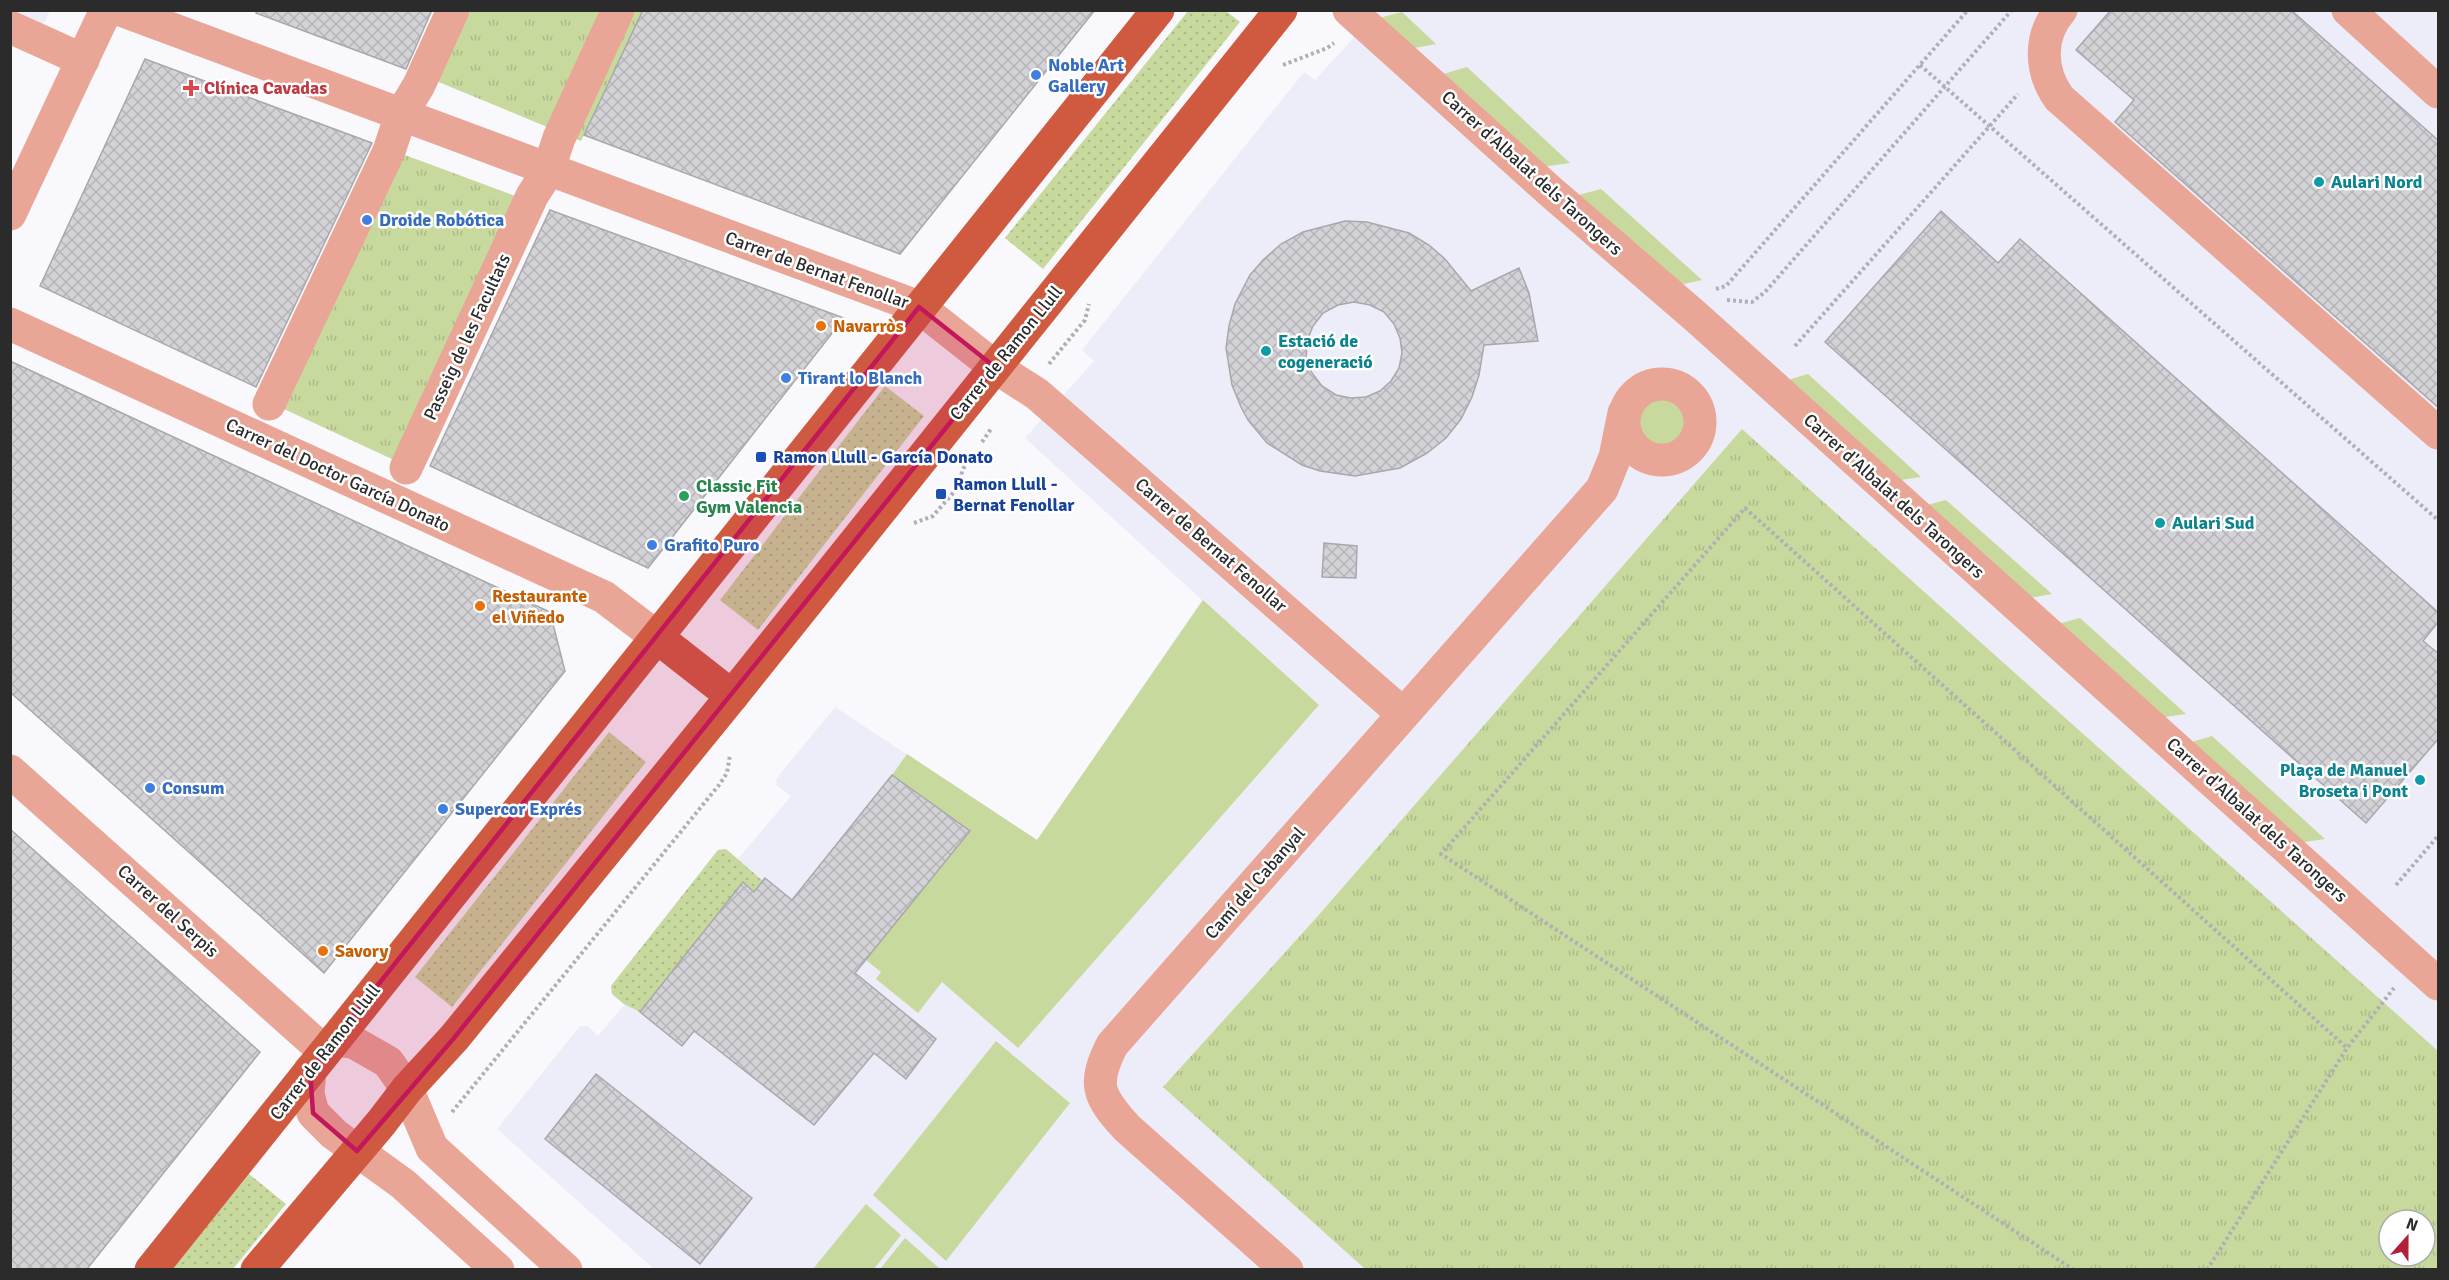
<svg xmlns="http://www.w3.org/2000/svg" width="2449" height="1280" viewBox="0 0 2449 1280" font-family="Signika,sans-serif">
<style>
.built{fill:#ededf9;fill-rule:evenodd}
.grass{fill:#c8d99d}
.park{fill:url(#park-tufts);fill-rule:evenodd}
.garden{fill:url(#garden-dots)}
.building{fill:url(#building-cross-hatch);stroke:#a8a8ac;stroke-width:1.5;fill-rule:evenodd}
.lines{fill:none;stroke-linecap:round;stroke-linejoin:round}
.path{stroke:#b0b0b4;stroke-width:4;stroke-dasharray:3 3;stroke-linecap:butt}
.minor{stroke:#e9a696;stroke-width:33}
.major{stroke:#d05a3f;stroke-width:33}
.marked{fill:#c2185b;fill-opacity:0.2;stroke:#c2185b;stroke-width:4.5;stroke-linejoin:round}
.shop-dot{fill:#3f7fe0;stroke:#fff;stroke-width:2}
.health-dot{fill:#e0444e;stroke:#fff;stroke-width:2}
.culture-dot{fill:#0f9aa8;stroke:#fff;stroke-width:2}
.food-dot{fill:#e8710a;stroke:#fff;stroke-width:2}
.transit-dot{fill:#1a4fb4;stroke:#fff;stroke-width:2}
.leisure-dot{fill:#2e9e5b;stroke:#fff;stroke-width:2}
.labels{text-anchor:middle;stroke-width:5;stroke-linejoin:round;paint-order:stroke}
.shop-label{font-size:18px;font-weight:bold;fill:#366cbe;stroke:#fff;text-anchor:start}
.health-label{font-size:18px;font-weight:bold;fill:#be3a42;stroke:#fff;text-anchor:start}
.street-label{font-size:18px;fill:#2b2b2c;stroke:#fff}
.culture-label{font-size:18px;font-weight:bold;fill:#0d838f;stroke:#fff;text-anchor:start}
.food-label{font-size:18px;font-weight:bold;fill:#c56008;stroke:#fff;text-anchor:start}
.transit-label{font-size:18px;font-weight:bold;fill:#164399;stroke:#fff;text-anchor:start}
.leisure-label{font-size:18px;font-weight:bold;fill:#27864d;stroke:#fff;text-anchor:start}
</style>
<defs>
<pattern id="park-tufts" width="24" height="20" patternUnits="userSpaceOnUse" patternTransform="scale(1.5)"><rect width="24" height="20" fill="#c8d99d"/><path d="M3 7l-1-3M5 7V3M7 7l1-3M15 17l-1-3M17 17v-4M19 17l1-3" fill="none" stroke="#acba87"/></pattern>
<pattern id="garden-dots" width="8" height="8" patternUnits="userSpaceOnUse" patternTransform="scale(1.5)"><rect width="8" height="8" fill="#c8d99d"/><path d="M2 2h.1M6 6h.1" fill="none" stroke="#acba87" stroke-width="1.8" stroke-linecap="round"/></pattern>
<pattern id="building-cross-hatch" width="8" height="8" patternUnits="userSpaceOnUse" patternTransform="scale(1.5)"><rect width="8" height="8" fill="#d3d3d7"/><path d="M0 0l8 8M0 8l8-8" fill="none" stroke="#b5b5b9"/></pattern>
</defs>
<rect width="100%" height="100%" fill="#f8f8fd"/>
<g class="built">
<path d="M13,11H50L43,25Z"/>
<path d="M1378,11H2438V1269H654L497,1129L580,1026H588L598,1036L624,1005L612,994L611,986L718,850L726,849L738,859L791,796L777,786L776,779L835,707L1037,840L1202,600L1025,438L1094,361L1082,350L1304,72L1315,80ZM2389,1220H2425V1256H2389Z"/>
</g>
<g class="grass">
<path d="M1402,12L1436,44L1409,49L1375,19Z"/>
<path d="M1467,67L1570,163L1542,167L1440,75Z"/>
<path d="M1601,189L1702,280L1675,286L1575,196Z"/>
<path d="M1808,374L1921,477L1894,481L1781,382Z"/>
<circle cx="1663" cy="422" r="27"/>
<path d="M1946,500L2052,594L2024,599L1920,507Z"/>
<path d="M1203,600L1319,705L1018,1048L942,982L918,1013L876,979L881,972L866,960L970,831L892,775L907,754L1037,840Z"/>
<path d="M2080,618L2186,714L2158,718L2054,625Z"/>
<path d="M2212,736L2325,839L2297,843L2185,744Z"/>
<path d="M996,1041L1070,1103L946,1261L873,1195Z"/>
<path d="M866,1204L901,1235L874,1269H813Z"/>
<path d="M905,1238L940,1269H880Z"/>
</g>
<g class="park">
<path d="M452,11H643L581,141L424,76Z"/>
<path d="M378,145L545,207L420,472L260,398Z"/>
<path d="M1742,429L2438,1051V1269H1365L1163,1087L1317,917ZM2389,1220H2425V1256H2389Z"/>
</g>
<g class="garden">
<path d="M1188,11H1226L1240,22L1043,269L1005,238Z"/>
<path d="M885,386L924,416L758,630L720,600Z"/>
<path d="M609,732L646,762L452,1007L415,977Z"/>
<path d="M726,849L763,881L754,892L743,883L640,1012L624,1004L612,994L611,986L718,850Z"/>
<path d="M249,1174L286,1204L233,1269L171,1270Z"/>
</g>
<g class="building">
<path d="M257,10H432L406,69L256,13Z"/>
<path d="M643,10H1095L900,254L584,135Z"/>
<path d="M2111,10H2291L2439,141V408L2115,122L2134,100L2076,50Z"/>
<path d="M145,59L372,143L256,387L40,286Z"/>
<path d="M550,210L844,318L648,568L430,466Z"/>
<path d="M1941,211L1998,263L2020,239L2439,613V621L2423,641L2439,654V738L2366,823L1825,342Z"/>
<path d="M1345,221L1367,222L1409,233L1429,245L1445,259L1471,291L1519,268L1529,293L1538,341L1484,345L1479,375L1472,397L1461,419L1446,438L1427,453L1400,468L1355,476L1320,471L1302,465L1267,443L1248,420L1241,407L1232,385L1226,348L1229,326L1235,304L1250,275L1263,260L1281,244L1303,232ZM1354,302L1370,305L1384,312L1394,324L1400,338L1402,353L1399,368L1391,381L1380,391L1366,397L1351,398L1336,395L1322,386L1312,373L1306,358L1307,341L1313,326L1323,313L1338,305Z"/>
<path d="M10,361L550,612L565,671L324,973L10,692Z"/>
<path d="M1324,543L1357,546L1356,578L1322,577Z"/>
<path d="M892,775L970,831L855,973L936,1039L906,1079L874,1053L814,1125L694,1031L682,1046L640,1012L743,882L754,892L765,878L792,900Z"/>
<path d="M10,829L260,1052L87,1269H10Z"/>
<path d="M596,1074L752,1198L700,1264L545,1139Z"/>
</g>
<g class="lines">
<g class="path">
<path d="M1283,65L1327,48L1334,43"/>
<path d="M1920,65L2438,520"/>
<path d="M1716,289L1726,286L1968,10"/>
<path d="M1727,300L1752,302L1765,292L2012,10"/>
<path d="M1795,346L2018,94"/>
<path d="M1049,364L1085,320L1089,304"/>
<path d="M982,442L991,429"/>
<path d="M914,523L933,516L960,485L962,471L968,460"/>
<path d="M2396,885L2438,836"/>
<path d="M452,1112L719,785L727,773L730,755"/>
<path d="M2074,1270L1441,854L1745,508L2347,1048"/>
<path d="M2207,1270L2347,1048L2394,988"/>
</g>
<g class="minor">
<path d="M121,10L919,307L995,367L1037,394L1403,714"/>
<path d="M1349,10L1551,192L1695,316L2438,984"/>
<path d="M2061,10C2038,36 2040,71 2059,98L2438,433"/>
<path d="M2348,10L2438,92"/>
<path d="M10,27L83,60"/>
<path d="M10,214L106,10"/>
<path d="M10,324L604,597L658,638"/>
<circle cx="1662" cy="422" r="38"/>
<path d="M269,404L389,151L401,115L419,85L453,10"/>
<path d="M406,468L532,196L548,171L559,138L618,10"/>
<path d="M10,771L325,1052"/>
<path d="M334,1040L353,1042L388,1062L407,1089L432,1148L566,1270"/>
<path d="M310,1070L308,1094L313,1113L334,1134L403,1184L498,1270"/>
<path d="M1287,1270L1127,1128C1098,1096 1092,1085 1112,1045L1602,489L1615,457L1624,413"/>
</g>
<g class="major">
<path d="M658,638L732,696"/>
<path d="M151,1270L1158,10"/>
<path d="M257,1270L381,1123L407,1089L454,1038L732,696L1281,10"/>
</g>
</g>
<path class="marked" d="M919,307L995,367L454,1038L357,1151L313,1113L310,1070Z"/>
<g class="shop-dot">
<circle cx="1036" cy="75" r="6"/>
<circle cx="367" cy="220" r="6"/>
<circle cx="786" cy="378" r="6"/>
<circle cx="652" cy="545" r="6"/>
<circle cx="150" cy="788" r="6"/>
<circle cx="443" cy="809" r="6"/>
</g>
<path class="health-dot" d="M188 79h6v6h6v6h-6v6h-6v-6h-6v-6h6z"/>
<g class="culture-dot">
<circle cx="2319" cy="182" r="6"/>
<circle cx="1266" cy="351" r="6"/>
<circle cx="2160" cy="523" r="6"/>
<circle cx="2420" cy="780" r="6"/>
</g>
<g class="food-dot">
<circle cx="821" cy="326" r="6"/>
<circle cx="480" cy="606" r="6"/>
<circle cx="323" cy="951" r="6"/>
</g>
<g class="transit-dot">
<rect x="755" y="451" width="12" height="12" rx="3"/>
<rect x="935" y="488" width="12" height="12" rx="3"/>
</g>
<circle class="leisure-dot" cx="684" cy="496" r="6"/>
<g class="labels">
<g class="shop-label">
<text x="1048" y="71">Noble Art<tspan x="1048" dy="21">Gallery</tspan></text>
<text x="379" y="226">Droide Robótica</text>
<text x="798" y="384">Tirant lo Blanch</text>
<text x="664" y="551">Grafito Puro</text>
<text x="162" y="794">Consum</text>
<text x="455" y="815">Supercor Exprés</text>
</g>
<g class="health-label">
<text x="204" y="94">Clínica Cavadas</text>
</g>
<g class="street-label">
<text transform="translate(1532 173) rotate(42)" y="6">Carrer d'Albalat dels Tarongers</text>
<text transform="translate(817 270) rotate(20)" y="6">Carrer de Bernat Fenollar</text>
<text transform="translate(467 337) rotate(-65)" y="6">Passeig de les Facultats</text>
<text transform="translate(1006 353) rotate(-51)" y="6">Carrer de Ramon Llull</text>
<text transform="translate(338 475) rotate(25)" y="6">Carrer del Doctor García Donato</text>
<text transform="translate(1894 496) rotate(42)" y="6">Carrer d'Albalat dels Tarongers</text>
<text transform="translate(1211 545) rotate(41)" y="6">Carrer de Bernat Fenollar</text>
<text transform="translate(2257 820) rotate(42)" y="6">Carrer d'Albalat dels Tarongers</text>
<text transform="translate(1255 883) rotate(-49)" y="6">Camí del Cabanyal</text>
<text transform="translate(168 911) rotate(42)" y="6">Carrer del Serpis</text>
<text transform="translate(325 1052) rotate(-52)" y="6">Carrer de Ramon Llull</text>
</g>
<g class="culture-label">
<text x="2331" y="188">Aulari Nord</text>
<text x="1278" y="347">Estació de<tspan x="1278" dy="21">cogeneració</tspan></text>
<text x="2172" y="529">Aulari Sud</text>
<text x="2408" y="776" text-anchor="end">Plaça de Manuel<tspan x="2408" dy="21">Broseta i Pont</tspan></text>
</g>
<g class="food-label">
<text x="833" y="332">Navarròs</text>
<text x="492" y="602">Restaurante<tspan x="492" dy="21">el Viñedo</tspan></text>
<text x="335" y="957">Savory</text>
</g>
<g class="transit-label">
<text x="773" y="463">Ramon Llull - García Donato</text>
<text x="953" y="490">Ramon Llull -<tspan x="953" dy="21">Bernat Fenollar</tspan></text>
</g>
<g class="leisure-label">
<text x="696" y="492">Classic Fit<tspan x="696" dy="21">Gym Valencia</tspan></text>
</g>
</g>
<rect width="2449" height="1280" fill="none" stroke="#2b2b2c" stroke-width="24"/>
<g transform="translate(2407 1238) rotate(21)"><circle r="28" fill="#ffffff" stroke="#aaaaab" stroke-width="1.5"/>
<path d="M0-4.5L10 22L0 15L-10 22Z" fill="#b21f38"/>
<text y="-9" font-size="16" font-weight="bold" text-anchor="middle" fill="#2b2b2c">N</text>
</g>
</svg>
